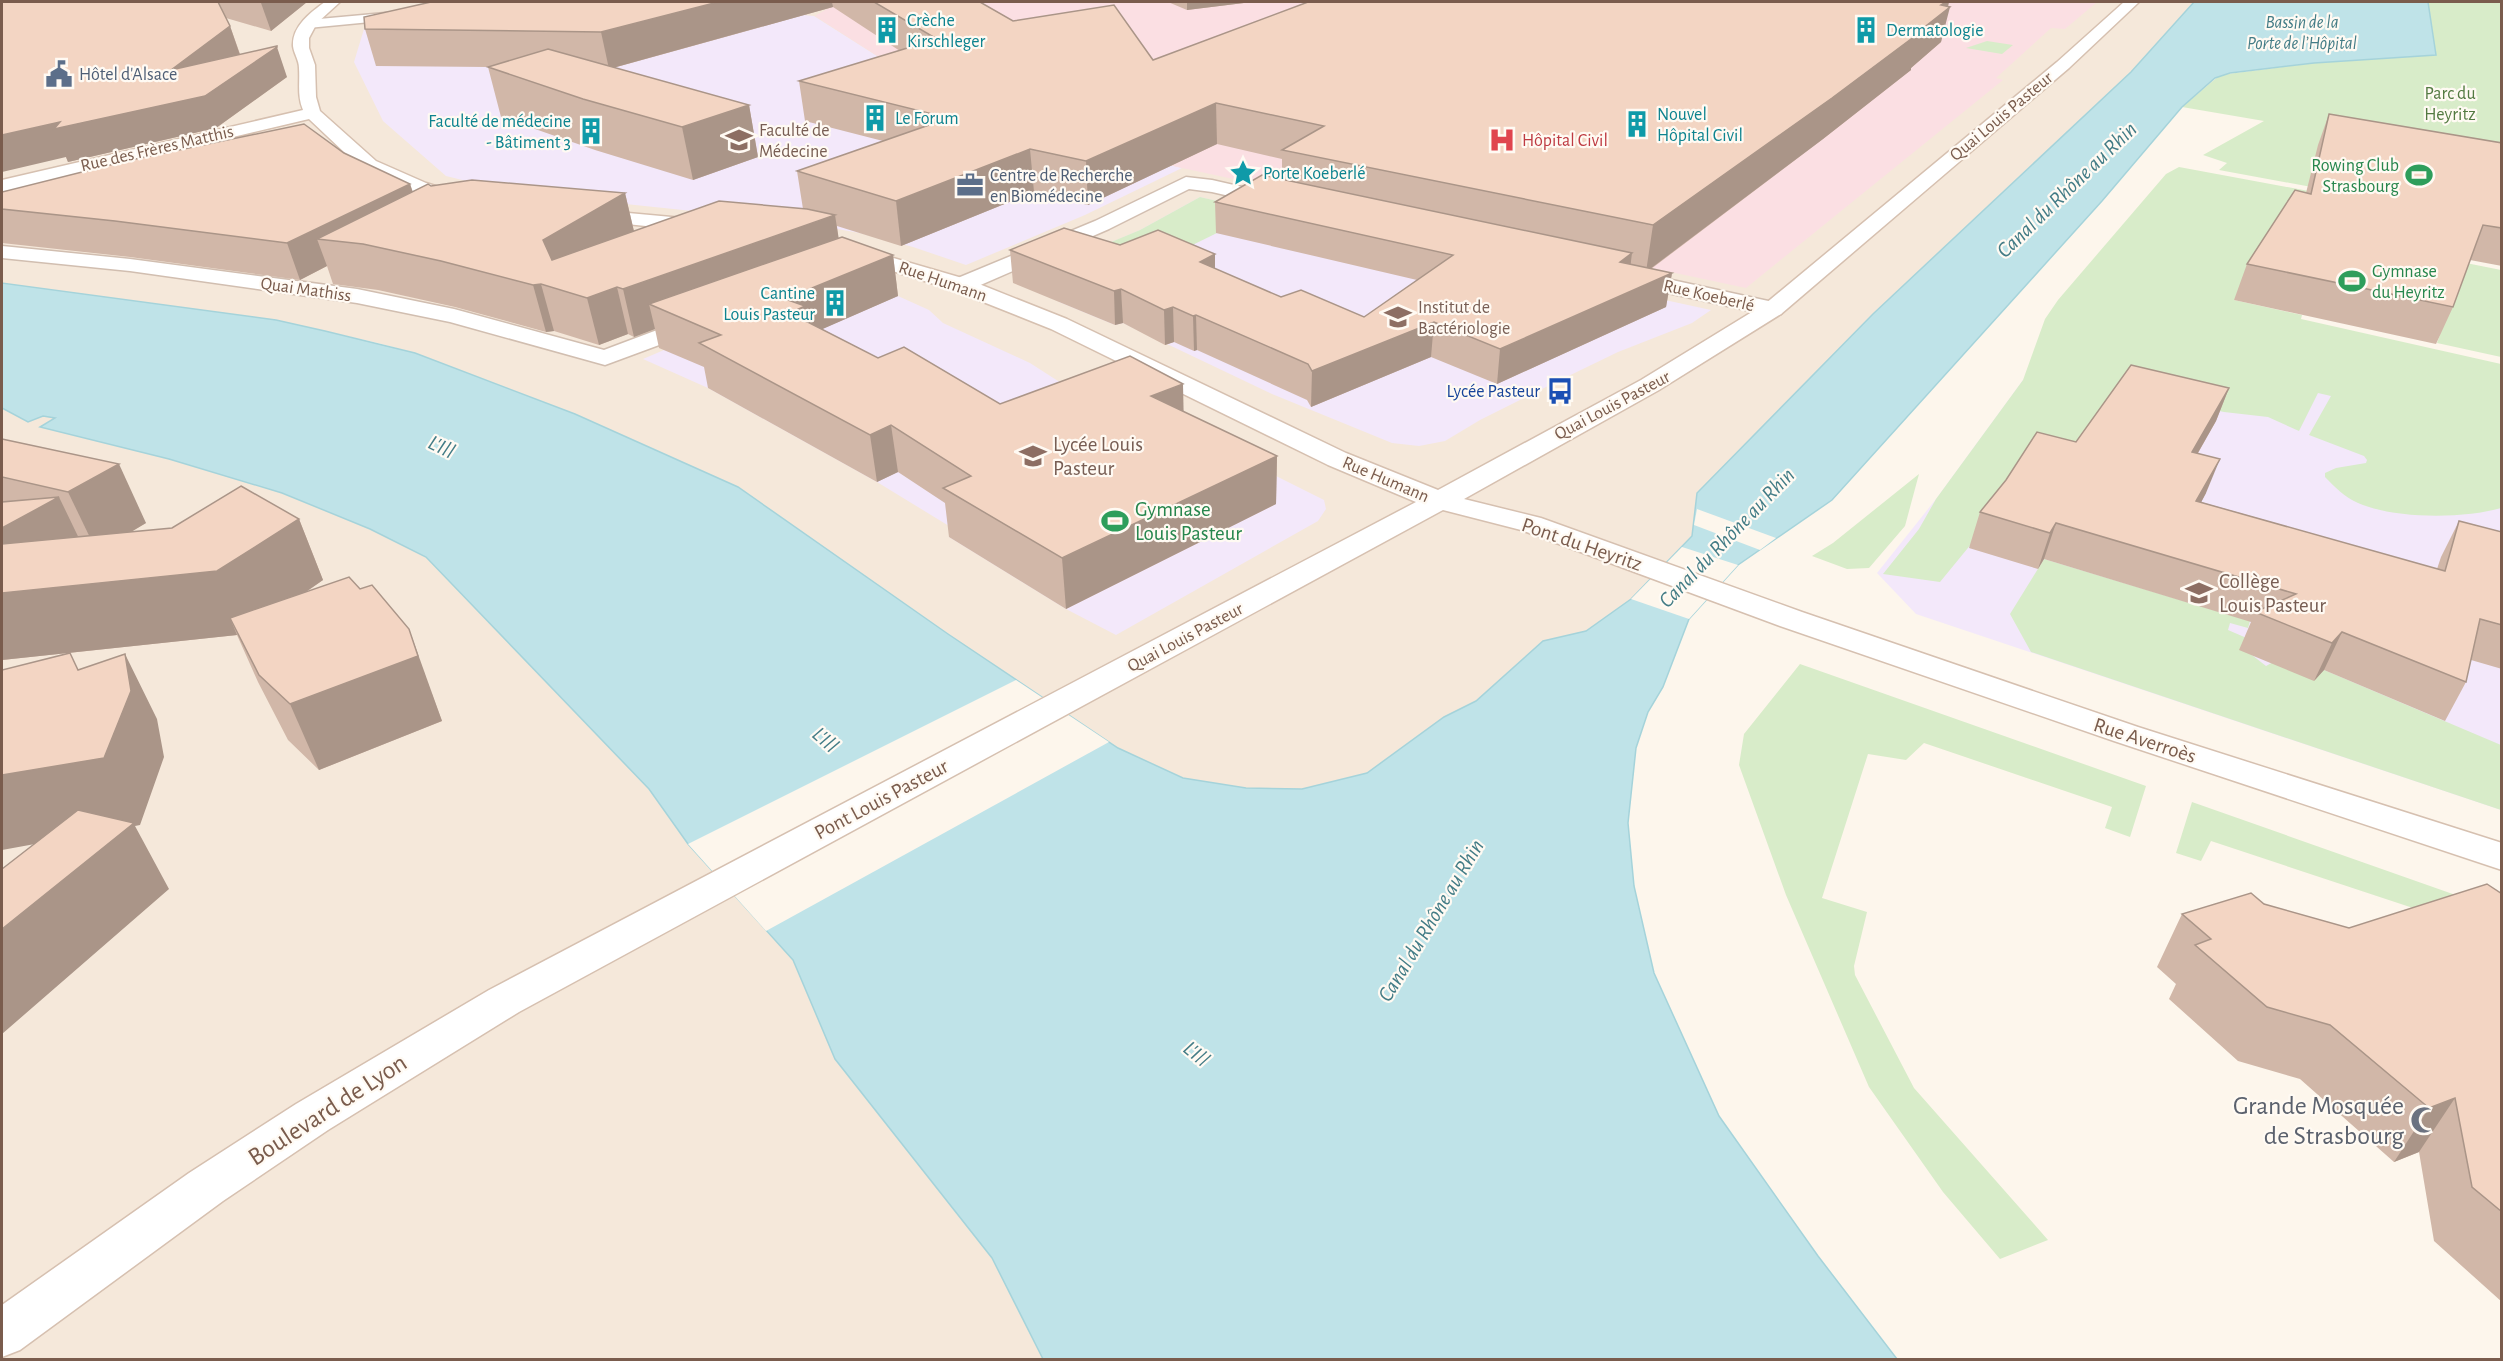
<svg xmlns="http://www.w3.org/2000/svg" width="2503" height="1361" viewBox="0 0 2503 1361" font-family="'Alegreya Sans',sans-serif">
<style>
.residential{fill:#f5e8da}
.education{fill:#f3e8fa}
.medical{fill:#fbdfe3}
.green{fill:#d8ecc9}
.water{fill:#bfe3e8;stroke:#a5d3da;stroke-width:1.5}
.pier{fill:#fdf6ec}
.lines{fill:none;stroke-linecap:round;stroke-linejoin:round}
.street-casing{stroke:#d1beb0;stroke-width:3}
.secondary-casing{stroke:#d6c0b0;stroke-width:3}
.street{fill:#fff;fill-rule:evenodd}
.secondary{fill:#fff;fill-rule:evenodd}
.wall{fill:#d1b7a8}
.shaded-wall{fill:#aa9588}
.building{fill:#f3d5c3;stroke:#aa9588;stroke-width:1.5}
.labels{text-anchor:middle;stroke-width:4.5;stroke-linejoin:round;paint-order:stroke}
.far-culture-label{font-size:18px;fill:#0d838f;stroke:#fffaf3;text-anchor:start}
.far-water-label{font-size:18px;font-style:italic;fill:#437c86;stroke:#fffaf3}
.far-service-label{font-size:18px;fill:#4e5e75;stroke:#fffaf3;text-anchor:start}
.far-park-label{font-size:18px;fill:#537a41;stroke:#fffaf3}
.far-street-label{font-size:18px;fill:#7a5c4d;stroke:#fffaf3}
.far-education-label{font-size:18px;fill:#785e54;stroke:#fffaf3;text-anchor:start}
.far-health-label{font-size:18px;fill:#be3a42;stroke:#fffaf3;text-anchor:start}
.far-leisure-label{font-size:18px;fill:#27864d;stroke:#fffaf3;text-anchor:end}
.far-transit-label{font-size:18px;fill:#164399;stroke:#fffaf3;text-anchor:end}
.education-label{font-size:21px;fill:#785e54;stroke:#fffaf3;text-anchor:start}
.leisure-label{font-size:21px;fill:#27864d;stroke:#fffaf3;text-anchor:start}
.street-label{font-size:21px;fill:#7a5c4d;stroke:#fffaf3}
.water-label{font-size:22px;font-style:italic;fill:#437c86;stroke:#fffaf3}
.near-worship-label{font-size:26px;fill:#5b616d;stroke:#fffaf3;text-anchor:end}
.near-street-label{font-size:26px;fill:#7a5c4d;stroke:#fffaf3}
</style>
<rect width="100%" height="100%" fill="#fdf6ec"/>
<g class="residential">
<path d="M51,2H2194L2131,72L1873,314L1697,493L1692,536L1631,599L1586,631L1543,642L1476,701L1444,717L1367,773L1302,789L1246,788L1183,778L1118,748L948,634L738,487L575,414L415,353L378,343L276,320L2,283V22Z"/>
<path d="M2,408L56,418L41,427L169,459L282,493L370,529L426,557L649,789L688,844L793,960L835,1059L992,1258L1043,1359L2,1360Z"/>
</g>
<g class="education">
<path d="M760,11L814,16L907,75L1106,150L1182,168L1085,215L966,265L913,247L860,233L797,222L511,192L446,176L383,121L354,62L364,29L376,25Z"/>
<path d="M1200,197L1315,224L1711,310L1692,323L1618,352L1552,384L1480,420L1445,441L1419,446L1392,443L1272,394L1123,323L1115,325L1059,302L1065,300L1019,281L1140,230Z"/>
<path d="M898,296L929,310L943,323L1030,363L1058,381L1088,389L1184,430L1324,500L1326,509L1318,521L1116,635L1066,609L949,537V526L877,482L708,388L643,359L664,350Z"/>
<path d="M2154,353L2501,436V810L1916,614L1877,573L1936,499L2023,380Z"/>
</g>
<path class="medical" d="M839,2H2097L2065,29L2051,28L1996,78L2003,80L1746,288L1182,168L1106,150L907,75L815,16Z"/>
<g class="green">
<path d="M2428,2H2501V222L2219,170L2227,163L2203,155L2264,121L2182,107L2220,75L2314,63L2436,55Z"/>
<path d="M1987,41L2013,45L2002,54L1966,48Z"/>
<path d="M2179,167L2395,207L2294,215L2234,300L2302,315L2301,319L2501,364V508C2463,519 2394,519 2358,503C2344,497 2335,487 2325,477V473L2336,468L2366,463L2367,460L2364,456L2309,435L2331,396L2318,393L2299,431L2268,417L2224,412L2145,395L2070,469L1995,515L1940,582L1883,574L1919,529L1936,499L2023,380L2045,319L2058,300L2166,174Z"/>
<path d="M1200,197L1282,216L1219,232L1164,259L1068,260L1140,230Z"/>
<path d="M2466,263L2501,270V357L2437,343Z"/>
<path d="M1919,474L1905,526L1869,568L1847,569L1812,556L1833,543Z"/>
<path d="M2044,559L2250,621L2248,628L2230,623L2228,630L2256,642L2243,648L2266,666L2275,661L2317,667L2501,745V810L2031,652L2010,614Z"/>
<path d="M1800,664L2146,786L2130,837L2105,828L2112,807L1924,743L1906,760L1868,754L1822,898L1867,912L1854,966L1855,975L1914,1088L2048,1240L2000,1259L1943,1192L1869,1087L1786,895L1739,765L1744,734Z"/>
<path d="M2192,802L2501,911L2413,908L2211,841L2201,861L2176,853Z"/>
</g>
<path class="water" d="M2194,2H2428L2436,55L2314,63L2230,73L2215,78L2182,107L2102,201L1832,500L1738,565L1689,619L1663,687L1648,712L1636,748L1628,823L1634,886L1654,973L1719,1116L1818,1256L1897,1359H1043L992,1258L835,1059L793,960L688,844L649,789L426,557L370,529L282,493L169,459L40,427L55,418L43,416L28,422L2,408V283L276,320L325,331L415,353L575,414L738,487L948,634L1118,748L1183,778L1246,788L1302,789L1367,773L1444,717L1476,701L1543,641L1586,631L1631,599L1692,536L1697,493L1873,314L2131,72Z"/>
<g class="pier">
<path d="M1697,509L1776,538L1760,550L1694,525Z"/>
<path d="M1682,547L1738,565L1689,619L1631,599Z"/>
<path d="M1016,680L1109,742L766,931L688,844Z"/>
</g>
<g class="lines">
<defs>
<g id="street">
<path d="M407,11L414,15L412,18L308,28L301,24L308,20Z"/>
<path d="M1186,177L1212,180L1277,195L1284,197L1287,201L1284,205L1277,207L1212,192L1189,189L1109,229L969,290L961,292L953,290L950,285L953,280L1095,221Z"/>
<path d="M2,246L130,259L357,289L454,309L604,350L689,318L697,316L705,318L709,323L705,328L605,365L450,322L357,303L130,271L2,258Z"/>
<path d="M1626,270L1773,302L1781,304L1784,309L1781,314L1773,316L1618,282L1615,277L1618,272Z"/>
</g>
<g id="secondary">
<path d="M325,2H340L317,23L309,38V48L315,65L316,97L320,111L376,161L426,183L470,197L473,201L470,205L463,207L412,191L362,169L309,119L2,192V180L303,110C297,96 300,83 299,68C299,60 294,54 293,46C292,26 311,12 325,2Z"/>
<path d="M2124,2H2139L2069,68L1781,314L1659,390L1464,499L1541,518L1802,612L2138,727L2502,843V870L2114,741L1780,626L1521,530L1443,510L519,1012L328,1130L223,1201L20,1350L2,1357V1305L189,1173L296,1104L489,990L1416,502L1328,465L1051,329L953,290L845,256L841,252L845,248L852,246L859,248L969,280L1067,319L1346,453L1438,490L1641,380L1765,304L2057,62Z"/>
<path d="M585,209L704,220L711,222L714,226L711,230L704,232L578,219L575,215L578,211Z"/>
</g>
</defs>
<use href="#street" class="street-casing"/>
<use href="#secondary" class="secondary-casing"/>
<use href="#street" class="street"/>
<use href="#secondary" class="secondary"/>
</g>
<g class="wall">
<path d="M74,2H307L271,31L226,18L230,26L240,54L287,77L216,128L68,162L66,157Z"/>
<path d="M431,2H980L1013,21L1153,60L1308,2H1949L1941,42L1911,68V70L1823,139L1651,269L1672,273L1666,307L1497,384L1431,357L1311,407L1307,400L1197,350L1194,351L1174,342L1165,345L1123,323L1115,325L1013,283L1010,250L1120,245L1215,269L1281,297L1364,317L1417,280L1216,233L1215,202L1282,179V159L1217,144L1088,205L1034,192L901,246L837,226L838,238L893,255L898,296L822,329L878,358L1000,404L1184,412L1277,456L1276,504L1066,609L949,537L945,503L898,472L877,482L708,388L704,367L659,348L655,329L634,337L628,334L599,345L554,331L546,332L455,307L378,290L333,284L327,266L300,280L130,257L2,243V192L344,153L410,184L413,192L431,186L625,193L634,231L803,209L797,171L883,141L805,121L799,81L900,51L833,7L613,68L749,105L758,157L693,180L595,150L501,117L488,67L376,66L365,29Z"/>
<path d="M1168,2H1252L1187,10Z"/>
<path d="M2329,114L2502,143V266L2470,260L2453,307L2436,344L2234,300L2247,264L2306,193L2318,145Z"/>
<path d="M2229,388L2216,421L2198,453L2206,493L2201,502L2437,569L2441,557L2459,521L2502,532V669L2471,660L2466,682L2445,721L2324,670L2314,681L2239,650L2251,622L2044,559L2038,569L1969,548L1980,512L2006,480L2076,442Z"/>
<path d="M2,439L146,523L131,532L299,519L323,580L306,592L432,694L442,721L319,770L288,740L258,682L237,635L2,660Z"/>
<path d="M2502,894V1302L2434,1241L2419,1152L2394,1162L2300,1079L2238,1061L2169,999L2176,984L2157,967L2182,914L2264,904L2349,928Z"/>
</g>
<g class="shaded-wall">
<path d="M263,2H307L271,31L261,3Z"/>
<path d="M718,2H832L833,7L609,69L601,32Z"/>
<path d="M1187,2H1252L1187,10Z"/>
<path d="M1946,2H1949L1947,9L1950,7L1941,42L1911,68V70L1823,139L1646,272L1653,225L1917,33L1941,5Z"/>
<path d="M230,26L240,55L171,70Z"/>
<path d="M277,47L287,77L216,128L68,162L66,157L2,172V135L60,122Z"/>
<path d="M1216,103L1217,144L1088,205L1086,161Z"/>
<path d="M749,105L758,157L693,180L682,127Z"/>
<path d="M1030,149L1034,192L901,246L896,201Z"/>
<path d="M410,184L421,218L317,239L327,266L300,280L287,243Z"/>
<path d="M625,193L635,236L555,285L543,240Z"/>
<path d="M835,215L842,259L649,304L655,329L634,337L623,289Z"/>
<path d="M1632,253L1628,286L1620,262Z"/>
<path d="M1215,254V287L1200,262Z"/>
<path d="M893,255L898,296L793,342L785,299Z"/>
<path d="M1672,273L1666,307L1497,384L1500,349Z"/>
<path d="M541,284L554,331L546,332L533,285Z"/>
<path d="M617,287L628,334L599,345L587,298Z"/>
<path d="M1121,289L1123,323L1115,325L1114,291Z"/>
<path d="M1173,307L1174,342L1165,345L1164,310Z"/>
<path d="M1196,315L1197,350L1194,351L1193,316Z"/>
<path d="M1434,322L1431,357L1311,407L1312,371Z"/>
<path d="M1183,384L1184,430L1151,396Z"/>
<path d="M2229,388L2216,421L2179,486L2192,452Z"/>
<path d="M891,425L898,472L877,482L870,435Z"/>
<path d="M1277,456L1276,504L1066,609L1062,558Z"/>
<path d="M2220,459L2206,493L2183,537L2196,501Z"/>
<path d="M119,464L146,523L97,552L68,492Z"/>
<path d="M59,497L88,557L299,519L323,580L245,634L230,618L237,635L2,660V528Z"/>
<path d="M2056,523L2044,559L2038,569L2050,533Z"/>
<path d="M409,629L442,721L319,770L290,704Z"/>
<path d="M2342,632L2324,670L2314,681L2332,643Z"/>
<path d="M125,654L157,719L164,757L140,825L135,826L169,889L2,1034V929L128,827L2,850V775Z"/>
<path d="M2455,1098L2419,1152L2394,1162L2429,1108Z"/>
</g>
<g class="building">
<path d="M2,2H218L230,26L171,70L277,46V47L205,96L54,129L60,122L2,135Z"/>
<path d="M431,2H718L601,32L365,29L364,17Z"/>
<path d="M874,2H980L1013,21L1114,5L1153,60L1308,2H1946L1941,5L1950,7L1917,33H1919L1832,98L1653,225L1282,150L1324,126L1216,103L1086,161L1030,149L896,201L797,171L949,118L799,81L937,39Z"/>
<path d="M548,49L749,105L682,127L583,99L488,67Z"/>
<path d="M2329,114L2502,143V228L2483,225L2453,307L2247,264L2295,190L2311,194Z"/>
<path d="M304,124L344,153L410,184L287,243L115,221L2,209V192L126,161Z"/>
<path d="M1262,175L1632,253L1620,262L1672,273L1500,349L1434,322L1312,371L1308,364L1196,315L1193,316L1173,307L1164,310L1121,289L1114,291L1010,250L1064,228L1120,245L1158,230L1215,254L1200,262L1281,297L1301,290L1364,317L1453,255L1215,202Z"/>
<path d="M472,180L625,193L543,240L552,260L719,201L807,209L835,215L623,289L617,287L587,298L541,284L533,285L441,261L363,244L317,239L428,184L431,186Z"/>
<path d="M842,237L893,255L785,299L805,306L790,313L878,358L904,347L1000,404L1130,356L1183,384L1151,396L1277,456L1062,558L943,488L971,476L891,425L870,435L699,343L721,335L649,304Z"/>
<path d="M2131,365L2229,388L2192,452L2220,459L2196,501L2445,571L2459,521L2502,532V625L2480,619L2466,682L2342,632L2332,643L2255,612L2296,594L2056,523L2050,533L1980,512L2006,480L2037,432L2076,442Z"/>
<path d="M2,439L119,464L68,492L2,477Z"/>
<path d="M241,486L299,519L217,571L2,593V544L172,528Z"/>
<path d="M59,497L2,528V502Z"/>
<path d="M349,577L360,589L372,585L409,629L418,656L290,704L259,675L230,618Z"/>
<path d="M70,653L78,670L125,654L131,691L104,758L2,775V670Z"/>
<path d="M78,810L134,823L2,929V869Z"/>
<path d="M2487,884L2502,894V1212L2472,1187L2455,1098L2429,1108L2330,1025L2267,1007L2195,945L2211,939L2182,914L2251,893L2264,904L2349,928Z"/>
</g>
<defs>
<symbol id="building-bare" viewBox="-9 -9 18 18"><path d="M-4-6H4V6H1V3H-1V6H-4ZM-2.5-4.3h1.7v1.8h-1.7ZM.8-4.3h1.7v1.8H.8ZM-2.5-1h1.7V.8h-1.7ZM.8-1h1.7V.8H.8Z" fill="#0f9aa8" stroke="#fffaf3" stroke-width="2.5" paint-order="stroke"/></symbol>
<symbol id="civic-bare" viewBox="-9 -9 18 18"><path d="M-.6-6.5H3V-4.5H.6V-3L4-1V1h2V6H-6V1h2V-1L-.6-3ZM-1.2 2.5V6h2.4V2.5Z" fill="#5c6f8a" stroke="#fffaf3" stroke-width="2.5" paint-order="stroke"/></symbol>
<symbol id="university-bare" viewBox="-9 -9 18 18"><path d="M0-5L7-2L0 1L-7-2ZM-4 1L0 2.5L4 1V4Q0 6-4 4Z" fill="#8d6e63" stroke="#fffaf3" stroke-width="2.5" paint-order="stroke"/></symbol>
<symbol id="hospital-bare" viewBox="-9 -9 18 18"><path d="M-5-5h3v3.5h4V-5h3V5h-3V1.5h-4V5h-3Z" fill="#e0444e" stroke="#fffaf3" stroke-width="2.5" paint-order="stroke"/></symbol>
<symbol id="sight-bare" viewBox="-9 -9 18 18"><path d="M0-6L1.8-2.2L6-1.7L2.9 1.2L3.7 5.4L0 3.3L-3.7 5.4L-2.9 1.2L-6-1.7L-1.8-2.2Z" fill="#0f9aa8" stroke="#fffaf3" stroke-width="2.5" paint-order="stroke"/></symbol>
<symbol id="stadium-bare" viewBox="-9 -9 18 18"><path d="M0-5a6.5 5 0 1 0 0 10a6.5 5 0 1 0 0-10ZM-3.5-1.8h7v3.6h-7Z" fill="#2e9e5b" stroke="#fffaf3" stroke-width="2.5" paint-order="stroke"/></symbol>
<symbol id="office-bare" viewBox="-9 -9 18 18"><path d="M-6-3h4V-5.5h4V-3h4V5H-6ZM-1-4.5V-3h2v-1.5ZM-6 0V1H6V0Z" fill="#5c6f8a" stroke="#fffaf3" stroke-width="2.5" paint-order="stroke"/></symbol>
<symbol id="bus-bare" viewBox="-9 -9 18 18"><path d="M-5-6H5V4H4V6H2V4H-2V6H-4V4H-5ZM-3.5-4V0h7V-4ZM-3.5 1.2v1.5H-2V1.2ZM2 1.2v1.5H3.5V1.2Z" fill="#1a4fb4" stroke="#fffaf3" stroke-width="2.5" paint-order="stroke"/></symbol>
<symbol id="school-bare" viewBox="-9 -9 18 18"><path d="M0-5L7-2L0 1L-7-2ZM-4 1L0 2.5L4 1V4Q0 6-4 4Z" fill="#8d6e63" stroke="#fffaf3" stroke-width="2.5" paint-order="stroke"/></symbol>
<symbol id="mosque-bare" viewBox="-9 -9 18 18"><path d="M3.5-4.9A6 6 0 1 0 3.5 4.9A5 5 0 1 1 3.5-4.9Z" fill="#6b7280" stroke="#fffaf3" stroke-width="2.5" paint-order="stroke"/></symbol>
</defs>
<g fill-rule="evenodd">
<use href="#building-bare" x="868" y="11" width="38" height="38"/>
<use href="#building-bare" x="1847" y="11" width="38" height="38"/>
<use href="#civic-bare" x="40" y="55" width="38" height="38"/>
<use href="#building-bare" x="856" y="99" width="38" height="38"/>
<use href="#building-bare" x="1618" y="105" width="38" height="38"/>
<use href="#building-bare" x="572" y="112" width="38" height="38"/>
<use href="#university-bare" x="720" y="121" width="38" height="38"/>
<use href="#hospital-bare" x="1483" y="121" width="38" height="38"/>
<use href="#sight-bare" x="1224" y="154" width="38" height="38"/>
<use href="#stadium-bare" x="2400" y="156" width="38" height="38"/>
<use href="#office-bare" x="951" y="166" width="38" height="38"/>
<use href="#stadium-bare" x="2333" y="262" width="38" height="38"/>
<use href="#building-bare" x="816" y="284" width="38" height="38"/>
<use href="#university-bare" x="1379" y="298" width="38" height="38"/>
<use href="#bus-bare" x="1541" y="372" width="38" height="38"/>
<use href="#school-bare" x="1014" y="437" width="38" height="38"/>
<use href="#stadium-bare" x="1096" y="502" width="38" height="38"/>
<use href="#school-bare" x="2180" y="574" width="38" height="38"/>
<use href="#mosque-bare" x="2405" y="1101" width="38" height="38"/>
</g>
<g class="labels">
<g class="far-culture-label">
<text x="907" y="26">Crèche<tspan x="907" dy="21">Kirschleger</tspan></text>
<text x="1886" y="36">Dermatologie</text>
<text x="1657" y="120">Nouvel<tspan x="1657" dy="21">Hôpital Civil</tspan></text>
<text x="895" y="124">Le Forum</text>
<text x="571" y="127" text-anchor="end">Faculté de médecine<tspan x="571" dy="21">- Bâtiment 3</tspan></text>
<text x="1263" y="179">Porte Koeberlé</text>
<text x="815" y="299" text-anchor="end">Cantine<tspan x="815" dy="21">Louis Pasteur</tspan></text>
</g>
<g class="far-water-label">
<text x="2302" y="28">Bassin de la<tspan x="2302" dy="21">Porte de l’Hôpital</tspan></text>
</g>
<g class="far-service-label">
<text x="79" y="80">Hôtel d'Alsace</text>
<text x="990" y="181">Centre de Recherche<tspan x="990" dy="21">en Biomédecine</tspan></text>
</g>
<g class="far-park-label">
<text x="2450" y="99">Parc du<tspan x="2450" dy="21">Heyritz</tspan></text>
</g>
<g class="far-street-label">
<text transform="translate(2001 116) rotate(-40)" y="6">Quai Louis Pasteur</text>
<text transform="translate(157 148) rotate(-13)" y="6">Rue des Frères Matthis</text>
<text transform="translate(943 281) rotate(19)" y="6">Rue Humann</text>
<text transform="translate(306 289) rotate(8)" y="6">Quai Mathiss</text>
<text transform="translate(1709 295) rotate(13)" y="6">Rue Koeberlé</text>
<text transform="translate(1612 405) rotate(-28)" y="6">Quai Louis Pasteur</text>
<text transform="translate(1386 479) rotate(23)" y="6">Rue Humann</text>
<text transform="translate(1185 637) rotate(-28)" y="6">Quai Louis Pasteur</text>
</g>
<g class="far-education-label">
<text x="759" y="136">Faculté de<tspan x="759" dy="21">Médecine</tspan></text>
<text x="1418" y="313">Institut de<tspan x="1418" dy="21">Bactériologie</tspan></text>
</g>
<g class="far-health-label">
<text x="1522" y="146">Hôpital Civil</text>
</g>
<g class="far-leisure-label">
<text x="2399" y="171">Rowing Club<tspan x="2399" dy="21">Strasbourg</tspan></text>
<text x="2372" y="277" text-anchor="start">Gymnase<tspan x="2372" dy="21">du Heyritz</tspan></text>
</g>
<g class="far-transit-label">
<text x="1540" y="397">Lycée Pasteur</text>
</g>
<g class="education-label">
<text x="1053" y="451">Lycée Louis<tspan x="1053" dy="24">Pasteur</tspan></text>
<text x="2219" y="588">Collège<tspan x="2219" dy="24">Louis Pasteur</tspan></text>
</g>
<g class="leisure-label">
<text x="1135" y="516">Gymnase<tspan x="1135" dy="24">Louis Pasteur</tspan></text>
</g>
<g class="street-label">
<text transform="translate(1582 544) rotate(19)" y="7">Pont du Heyritz</text>
<text transform="translate(2145 740) rotate(18)" y="7">Rue Averroès</text>
<text transform="translate(881 799) rotate(-28)" y="7">Pont Louis Pasteur</text>
</g>
<g class="water-label">
<text transform="translate(2066 189) rotate(-44)" y="8">Canal du Rhône au Rhin</text>
<text transform="translate(442 446) rotate(26)" y="8">L'Ill</text>
<text transform="translate(1726 537) rotate(-46)" y="8">Canal du Rhône au Rhin</text>
<text transform="translate(826 739) rotate(42)" y="8">L'Ill</text>
<text transform="translate(1430 920) rotate(-59)" y="8">Canal du Rhône au Rhin</text>
<text transform="translate(1197 1053) rotate(40)" y="8">L'Ill</text>
</g>
<g class="near-worship-label">
<text x="2404" y="1114">Grande Mosquée<tspan x="2404" dy="30">de Strasbourg</tspan></text>
</g>
<g class="near-street-label">
<text transform="translate(327 1109) rotate(-33)" y="9">Boulevard de Lyon</text>
</g>
</g>
<rect width="2503" height="1361" fill="none" stroke="#7a5c4d" stroke-width="6"/>
</svg>
